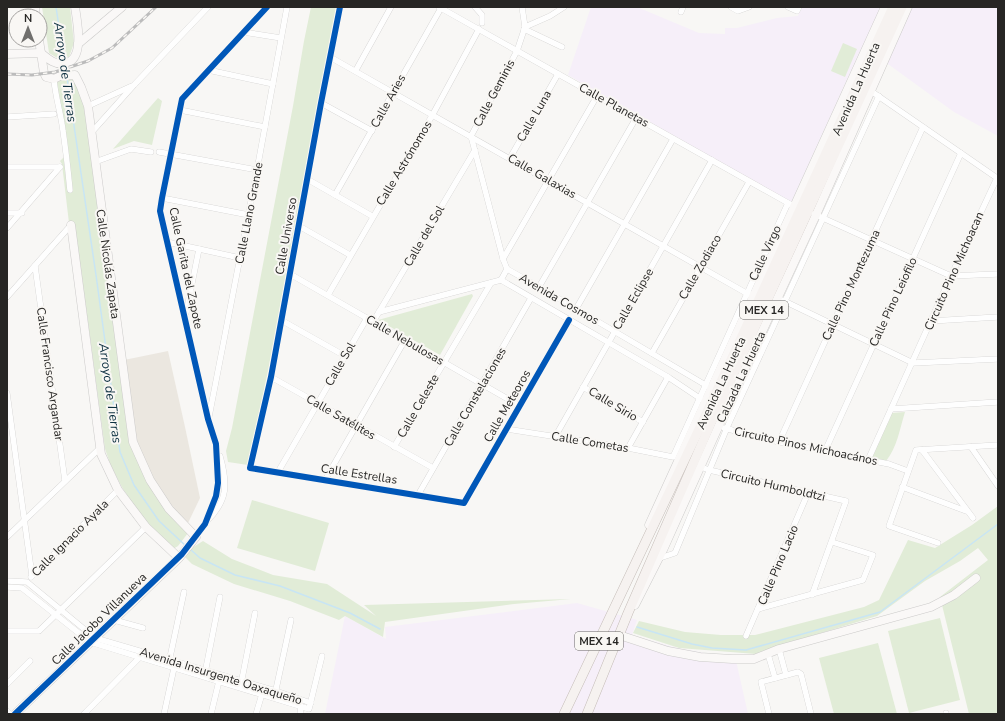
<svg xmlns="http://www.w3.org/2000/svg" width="1005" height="721" viewBox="0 0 1005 721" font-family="'Nunito Sans',sans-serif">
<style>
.commercial{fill:#f6eff9}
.built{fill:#ebe7e0}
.green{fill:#e1ecd7}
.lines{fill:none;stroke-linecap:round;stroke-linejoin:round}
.stream{stroke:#c8e5f4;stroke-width:1.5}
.street-casing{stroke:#cccbca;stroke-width:6}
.secondary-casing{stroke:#cccbca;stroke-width:9}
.primary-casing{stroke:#c5bdb8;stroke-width:10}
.street{stroke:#fefefe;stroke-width:5.5}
.secondary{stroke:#faf8f7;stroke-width:8}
.primary{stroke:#f6f2f0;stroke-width:9}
.rail-casing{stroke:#bcbcbc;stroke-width:3}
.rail{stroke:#f9f7f4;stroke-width:1.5;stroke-dasharray:4.5;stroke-linecap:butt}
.cycleway-casing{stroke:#f9f7f4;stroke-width:8}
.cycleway{stroke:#0057b8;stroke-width:6}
.labels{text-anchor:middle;stroke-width:4;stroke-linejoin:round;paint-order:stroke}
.shield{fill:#f9f7f4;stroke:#666562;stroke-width:1}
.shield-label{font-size:11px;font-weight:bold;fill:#272624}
.street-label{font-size:12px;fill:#272624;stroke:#f9f7f4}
.water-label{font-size:13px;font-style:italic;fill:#0d3041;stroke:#f9f7f4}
</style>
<rect width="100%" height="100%" fill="#f8f7f5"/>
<g class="commercial">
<path d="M591,7H637L699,33L725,34V28H737L777,18L798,16L802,7H998V136L954,112L888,64L860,51L791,203L568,75Z"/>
<path d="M577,603L637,620L632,635L673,647L709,654L735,656L748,714H325L345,616L386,639L385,627Z"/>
</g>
<path class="built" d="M168,351L185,427L200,498L188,523L171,506L152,477L136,446L124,360Z"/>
<g class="green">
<path d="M42,7H70L74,43L69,57L59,59L49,53Z"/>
<path d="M311,7H336L268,371L248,465L228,462L226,451L232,428L293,106L304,41Z"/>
<path d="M843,43L857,49L845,77L831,71Z"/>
<path d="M64,76L73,77L84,105L130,445L188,533L178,546L173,549L148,525L123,489L111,466L105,449L75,226L69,223L62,164L60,161L64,157L55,82Z"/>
<path d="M158,98L162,101L152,145L134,141L113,149Z"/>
<path d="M472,294L473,296L440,355L378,320Z"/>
<path d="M905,412C900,428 897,448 886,461L871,457L891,413Z"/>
<path d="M252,500L329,523L315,571L237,548Z"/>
<path d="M998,506V714H969L940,597L988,560L978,548L960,561L925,581L877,616L785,644L756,654L679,648L633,633L639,621L685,632L721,635H755L864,607L879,600L908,540L935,548L972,525Z"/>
<path d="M203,541L232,559L273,575L327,584L376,616L364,605L571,599L514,604L385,622L383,637L345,616L339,620L290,601L234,584L192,564L182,554Z"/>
<path d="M940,618L960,700L909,713L888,631Z"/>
<path d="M878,643L897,714H834L819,658Z"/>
</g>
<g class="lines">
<g class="stream">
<path d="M56,7L64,60"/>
<path d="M67,78L96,275L120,452L134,485L159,521L186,546"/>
<path d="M190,549L200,558L235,575L280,586L350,613L380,629"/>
<path d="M637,627L692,644L712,648L746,650L880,612L998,524"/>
</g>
<defs>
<g id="street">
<path d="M340,7L321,103L271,377L250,468L464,503L569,320"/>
<path d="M439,7L797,208"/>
<path d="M475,7L482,15V23"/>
<path d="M731,7L738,11L749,7"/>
<path d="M788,7L797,11L799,7"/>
<path d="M681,12L683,7"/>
<path d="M525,27L550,16L564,7"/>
<path d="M524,29L562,47"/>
<path d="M243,32L281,38"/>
<path d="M330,57L755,298"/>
<path d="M208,70L273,84"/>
<path d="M356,70L391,7"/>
<path d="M54,79C55,96 61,113 63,131C66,151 68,170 70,190"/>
<path d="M868,89L997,178L951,276L868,460"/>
<path d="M321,103L372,131"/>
<path d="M88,106L132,86"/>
<path d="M180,110L265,127"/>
<path d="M7,117L54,114"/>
<path d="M91,133L134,85L208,7"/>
<path d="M471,136L503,259L507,269L501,280"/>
<path d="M471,136L517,51L525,27L522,7"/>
<path d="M159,152L257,170"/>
<path d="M510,158L558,74"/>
<path d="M95,162L131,149L151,152"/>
<path d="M7,167H60"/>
<path d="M307,179L372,216"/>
<path d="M335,195L441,8"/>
<path d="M162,198L249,215"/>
<path d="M7,213H22"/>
<path d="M814,214L951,276L998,274"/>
<path d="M299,226L350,255"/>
<path d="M7,228L60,167"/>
<path d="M167,242L240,258"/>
<path d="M503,259L597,96"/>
<path d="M35,266L65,481"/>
<path d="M507,269L539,287L709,387"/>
<path d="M290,274L520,406"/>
<path d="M501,280L668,377L701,399"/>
<path d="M539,287L636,118"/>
<path d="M328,295L433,114L479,29"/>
<path d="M7,297L71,225"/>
<path d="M782,300L913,363L998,359"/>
<path d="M576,309L673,139"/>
<path d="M379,312L501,280"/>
<path d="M186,313L199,249"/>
<path d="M281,320L345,356"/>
<path d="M931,321L998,317"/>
<path d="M373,322L475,150"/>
<path d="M652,353L749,182"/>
<path d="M271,377L433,468"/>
<path d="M583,387L643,422"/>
<path d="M7,393L32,576"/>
<path d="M891,409L998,402"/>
<path d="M209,417L257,170L287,7"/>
<path d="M724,428L779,442L889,464L908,471"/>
<path d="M506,429L628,448L673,457L788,203"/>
<path d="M555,437L712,160"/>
<path d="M779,442L923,127"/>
<path d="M394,447L491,283"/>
<path d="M971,447L998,486"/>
<path d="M628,448L668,377"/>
<path d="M922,450L973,518"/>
<path d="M825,451L961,153"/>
<path d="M701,467L709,470L846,501L812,595"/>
<path d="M278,472L367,318"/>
<path d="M325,480L405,340"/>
<path d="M902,487L966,511"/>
<path d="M418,495L531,298"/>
<path d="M206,522C228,501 228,484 220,456"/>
<path d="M7,537L100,448"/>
<path d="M196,537L205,524L216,496L218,483L216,444L208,419L160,211L162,198L182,99L267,7"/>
<path d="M938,543L889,526L916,450L998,445"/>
<path d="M660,558L675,553L729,423L879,96"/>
<path d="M31,577L118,490"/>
<path d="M7,581L27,582L95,638L276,691L311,703"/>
<path d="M7,587L22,588L90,642L309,709L322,656"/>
<path d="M758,609L863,580L873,555L832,542"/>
<path d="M114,620L143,628"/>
<path d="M7,631H39L146,527"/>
<path d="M746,636L808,493"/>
<path d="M779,649L786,675"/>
<path d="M768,654L775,678"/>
<path d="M169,662L184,592"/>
<path d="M205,673L220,597"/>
<path d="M7,684L30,661"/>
<path d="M241,684L255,613"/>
<path d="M275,694L291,620"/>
<path d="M7,711L10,714"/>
<path d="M946,713V714"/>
<path d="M84,714L139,658"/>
<path d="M164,714L174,668"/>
<path d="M211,714L219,681"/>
<path d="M256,714L262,694"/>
<path d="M300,714L301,707"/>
<path d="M769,714L761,682L798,672L801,674L811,714"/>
</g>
<g id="secondary">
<path d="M35,7L36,16"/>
<path d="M78,44L122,7"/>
<path d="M7,54L41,53C48,59 56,66 66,63C85,59 77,21 75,7"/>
<path d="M71,225L101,454L118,490L146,527L179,558"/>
<path d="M649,525L885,7"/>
<path d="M635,605L663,550L725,412L816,215L908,7"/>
<path d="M619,635L668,651L700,657L732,659H754L779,649L931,607L954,595L976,578"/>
<path d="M15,714L179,558L196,537L169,509L150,480L133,442L88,106L81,87L75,75L60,76L54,79L46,77L44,73L39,40"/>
</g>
<g id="primary">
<path d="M564,714L702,423L893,7"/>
<path d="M587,714L628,613L710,425L902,7"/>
</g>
</defs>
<use href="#street" class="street-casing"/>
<use href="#secondary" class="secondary-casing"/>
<use href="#primary" class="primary-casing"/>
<use href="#street" class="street"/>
<use href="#secondary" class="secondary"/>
<use href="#primary" class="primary"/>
<defs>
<path id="rail" d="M7,74L32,75L55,72L88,61L112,48L156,7"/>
</defs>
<use href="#rail" class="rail-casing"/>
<use href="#rail" class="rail"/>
<defs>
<g id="cycleway">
<path d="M340,7L321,103L271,377L250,468L464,503L569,320"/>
<path d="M15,714L182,554L205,524L216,496L218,483L216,444L208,419L160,211L162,198L182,99L267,7"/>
</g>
</defs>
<use href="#cycleway" class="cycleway-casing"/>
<use href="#cycleway" class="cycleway"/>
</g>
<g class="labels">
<g class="shield">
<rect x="740" y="301" width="48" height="18" rx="3"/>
<rect x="575" y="632" width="48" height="18" rx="3"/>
</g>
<g class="shield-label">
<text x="764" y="314">MEX 14</text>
<text x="599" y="645">MEX 14</text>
</g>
<g class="street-label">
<text transform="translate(856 89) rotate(-66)" y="4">Avenida La Huerta</text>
<text transform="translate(494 93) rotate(-62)" y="4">Calle Geminis</text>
<text transform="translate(388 101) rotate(-61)" y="4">Calle Aries</text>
<text transform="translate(614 105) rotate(29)" y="4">Calle Planetas</text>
<text transform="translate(534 116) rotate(-60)" y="4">Calle Luna</text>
<text transform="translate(404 163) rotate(-59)" y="4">Calle Astrónomos</text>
<text transform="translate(542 176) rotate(30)" y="4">Calle Galaxias</text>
<text transform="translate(249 213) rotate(-79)" y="4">Calle Llano Grande</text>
<text transform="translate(286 236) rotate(-80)" y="4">Calle Universo</text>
<text transform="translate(424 236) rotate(-60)" y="4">Calle del Sol</text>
<text transform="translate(765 253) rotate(-65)" y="4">Calle Virgo</text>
<text transform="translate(108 264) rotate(82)" y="4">Calle Nicolás Zapata</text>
<text transform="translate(700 267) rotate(-60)" y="4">Calle Zodiaco</text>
<text transform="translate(186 268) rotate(78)" y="4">Calle Garita del Zapote</text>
<text transform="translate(954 271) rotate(-66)" y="4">Circuito Pino Michoacan</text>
<text transform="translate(851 285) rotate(-65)" y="4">Calle Pino Montezuma</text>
<text transform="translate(559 299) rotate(30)" y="4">Avenida Cosmos</text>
<text transform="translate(633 299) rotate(-60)" y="4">Calle Eclipse</text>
<text transform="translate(893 302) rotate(-65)" y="4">Calle Pino Leiofilo</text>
<text transform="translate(405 340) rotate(30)" y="4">Calle Nebulosas</text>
<text transform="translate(340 364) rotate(-60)" y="4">Calle Sol</text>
<text transform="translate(50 374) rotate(82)" y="4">Calle Francisco Argandar</text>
<text transform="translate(741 377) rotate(-65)" y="4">Calzada La Huerta</text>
<text transform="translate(721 383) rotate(-65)" y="4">Avenida La Huerta</text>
<text transform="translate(475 397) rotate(-60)" y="4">Calle Constelaciones</text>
<text transform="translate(613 404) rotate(31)" y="4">Calle Sirio</text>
<text transform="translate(418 406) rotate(-60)" y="4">Calle Celeste</text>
<text transform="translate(507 406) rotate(-60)" y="4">Calle Meteoros</text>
<text transform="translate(341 417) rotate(30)" y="4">Calle Satélites</text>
<text transform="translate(590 442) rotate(9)" y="4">Calle Cometas</text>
<text transform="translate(806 446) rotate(12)" y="4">Circuito Pinos Michoacános</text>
<text transform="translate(359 474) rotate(9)" y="4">Calle Estrellas</text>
<text transform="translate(773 485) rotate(13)" y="4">Circuito Humboldtzi</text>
<text transform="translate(70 538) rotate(-45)" y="4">Calle Ignacio Ayala</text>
<text transform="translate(778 565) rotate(-67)" y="4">Calle Pino Lacio</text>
<text transform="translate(99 619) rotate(-44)" y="4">Calle Jacobo Villanueva</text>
<text transform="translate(221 676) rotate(17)" y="4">Avenida Insurgente Oaxaqueño</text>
</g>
<g class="water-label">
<text transform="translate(66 72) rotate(82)" y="5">Arroyo de Tierras</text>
<text transform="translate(111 393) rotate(82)" y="5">Arroyo de Tierras</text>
</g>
</g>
<rect width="1005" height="721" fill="none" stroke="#272624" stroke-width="16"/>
<g transform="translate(28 28)"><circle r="19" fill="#f9f7f4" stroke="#a5a3a1"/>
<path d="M0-3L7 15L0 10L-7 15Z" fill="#706f6d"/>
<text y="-6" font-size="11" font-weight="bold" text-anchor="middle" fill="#272624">N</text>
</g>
</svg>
